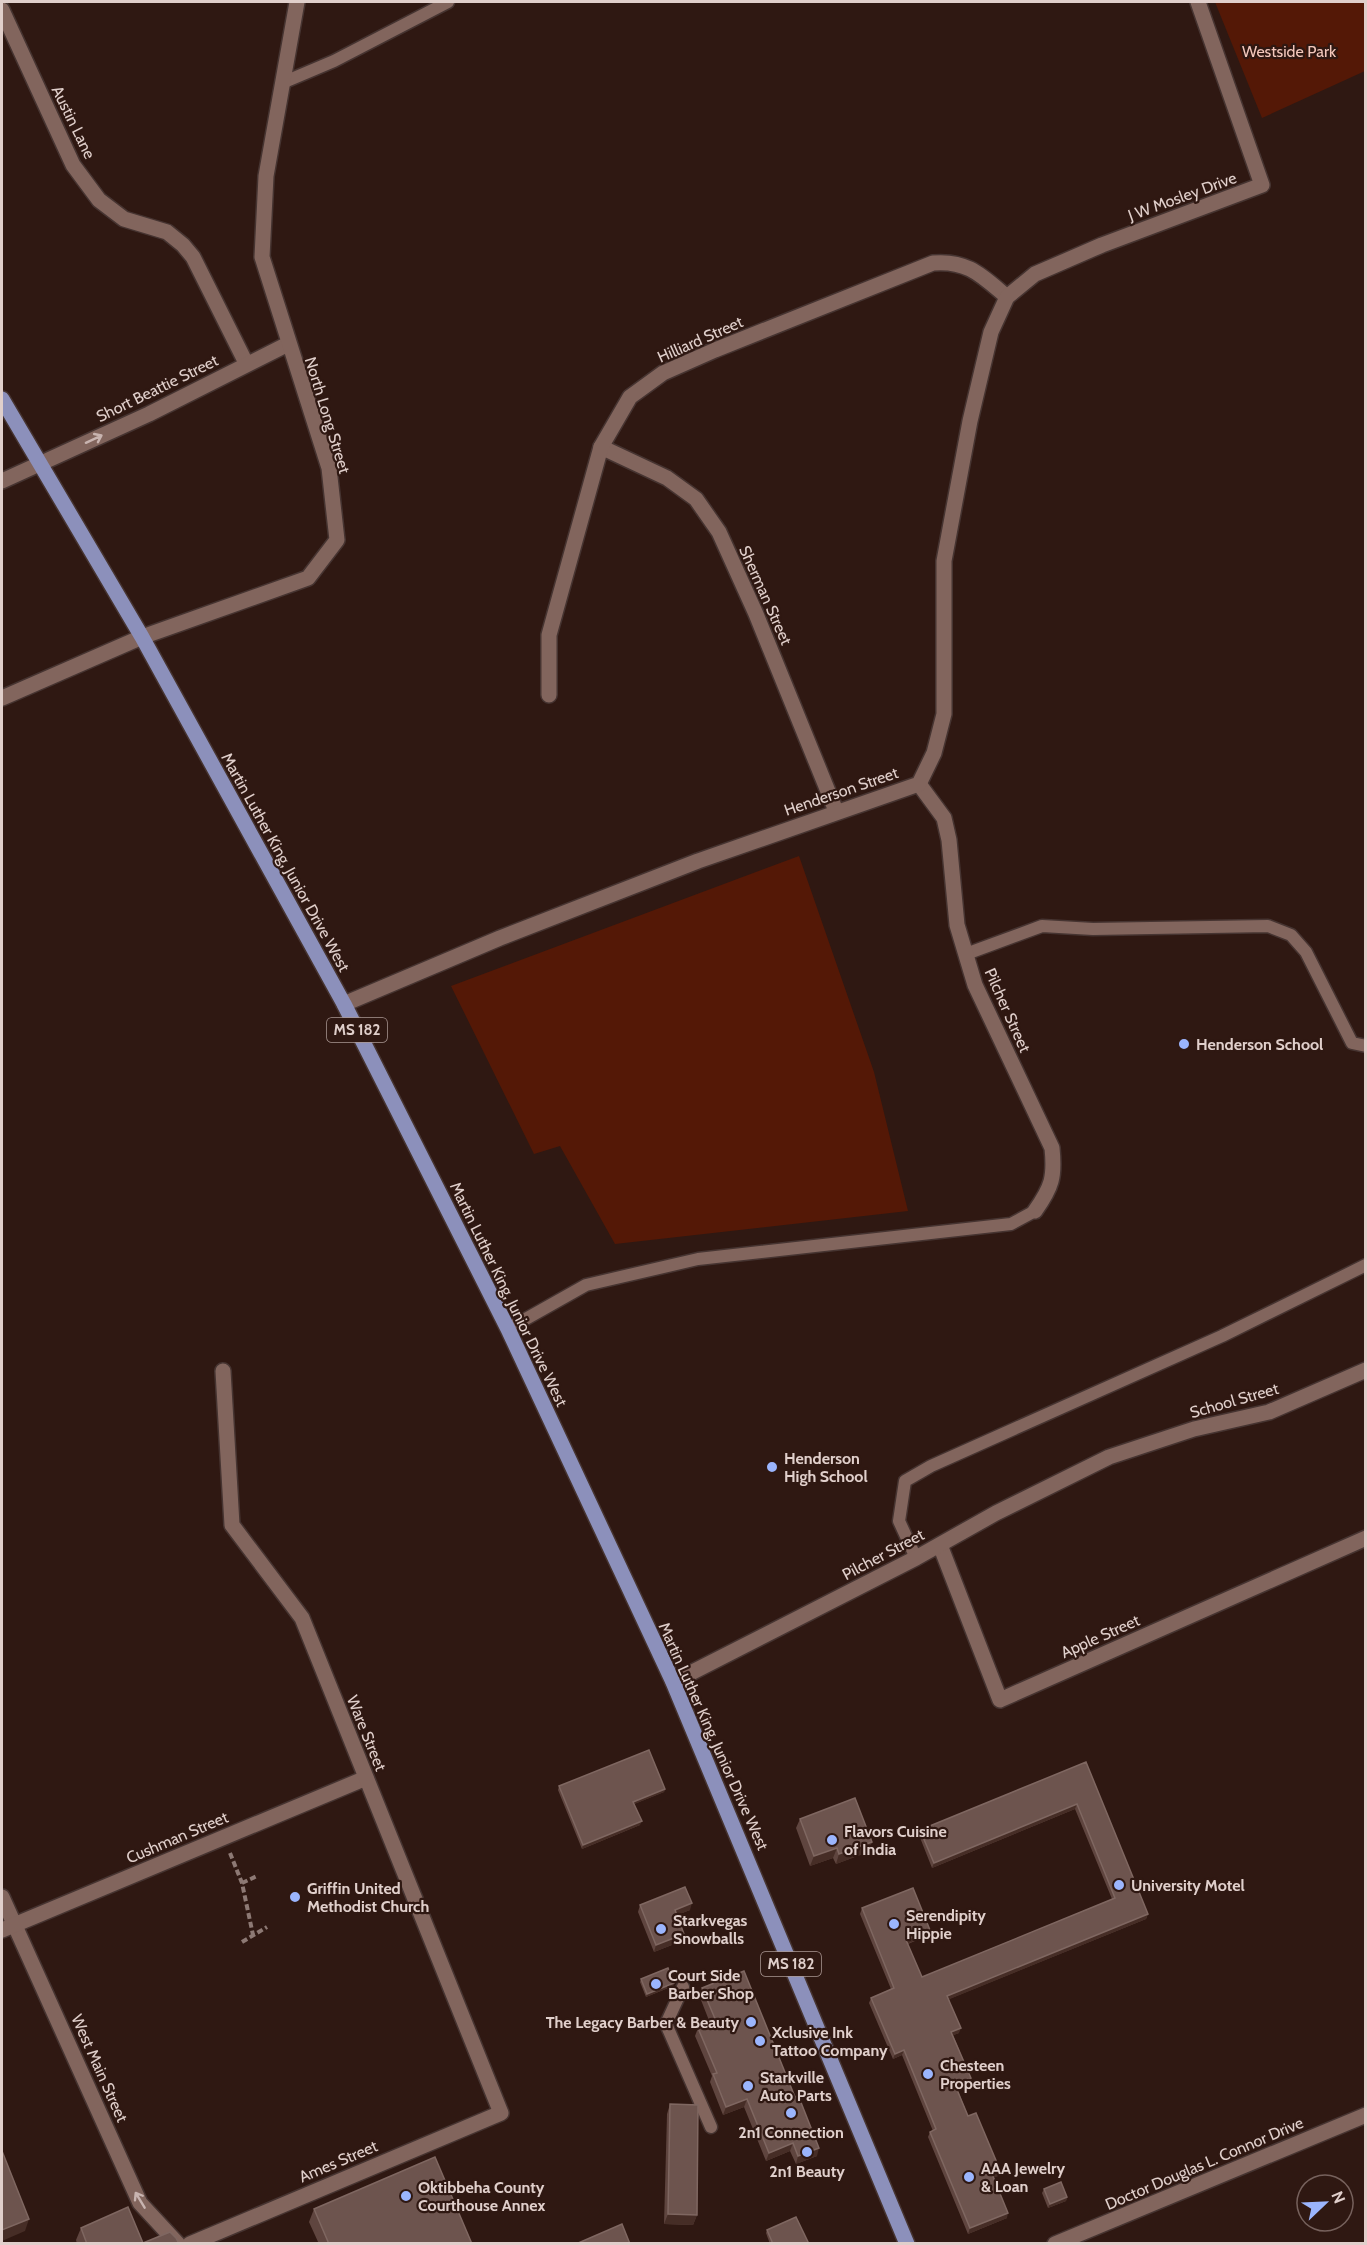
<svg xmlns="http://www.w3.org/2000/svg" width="1367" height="2245" viewBox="0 0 1367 2245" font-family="Cabin,sans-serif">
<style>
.green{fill:#541806}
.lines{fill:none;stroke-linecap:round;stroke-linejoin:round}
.lane-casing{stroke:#463431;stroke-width:15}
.street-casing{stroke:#463431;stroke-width:18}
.primary-casing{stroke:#463431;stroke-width:18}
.path{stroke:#8d7974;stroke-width:4;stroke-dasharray:6 3;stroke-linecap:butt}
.lane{stroke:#82655d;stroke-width:12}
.street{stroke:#82655d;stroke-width:15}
.primary{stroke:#8c90bb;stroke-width:15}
.wall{fill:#5f453f}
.shaded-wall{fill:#462d26}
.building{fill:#6d544e;stroke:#7f6761;stroke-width:1.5}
.oneway{stroke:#c8b4b0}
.poi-dot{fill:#9bb5fd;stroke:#2f1812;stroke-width:2}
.labels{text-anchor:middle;stroke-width:4.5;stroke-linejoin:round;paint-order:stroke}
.shield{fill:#2f1812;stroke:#ab9894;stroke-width:1.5}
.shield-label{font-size:15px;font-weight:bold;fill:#e0cfcb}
.park-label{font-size:16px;fill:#f3c7bb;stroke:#2f1812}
.street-label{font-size:16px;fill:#e0cfcb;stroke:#2f1812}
.poi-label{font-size:16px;font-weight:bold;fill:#e0cfcb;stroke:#2f1812;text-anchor:start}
</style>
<rect width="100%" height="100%" fill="#2f1812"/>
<g class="green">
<path d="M1215,2H1365V71L1262,118Z"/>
<path d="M799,856L874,1072L908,1211L615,1244L560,1146L534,1154L451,986Z"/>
</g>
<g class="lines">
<defs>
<g id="lane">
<path d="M282,83L334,61L448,2"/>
<path d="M966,954L1042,926L1093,929L1268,926L1291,935L1306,952L1352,1043L1366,1046"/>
<path d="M508,1329L586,1285L698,1259L1011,1224L1035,1211"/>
<path d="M916,1558L899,1521L905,1481L931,1466L1222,1336L1366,1265"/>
<path d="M683,1987L666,2024L711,2127"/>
</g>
<g id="street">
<path d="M2,10L73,165L99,200L124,219L167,232L183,245L193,257L246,363"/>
<path d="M601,447L667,478L696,499L719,532L756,614L836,811"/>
<path d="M2,481L149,414L288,344"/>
<path d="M549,695V635L601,447L630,397L663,373L715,350L933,263C968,260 982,276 1007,297"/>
<path d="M2,698L142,637L308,578L337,540L329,468L262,257L266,176L297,2"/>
<path d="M919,784L944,818L949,840L957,925L975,985L1052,1148C1055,1177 1052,1187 1035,1211"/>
<path d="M344,1004L500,938L698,861L919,784L934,753L944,714V561L970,421L991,332L1007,297L1035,274L1102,245L1262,185L1198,2"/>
<path d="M940,1545L1000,1700L1366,1538"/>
<path d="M673,1682L916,1558L996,1513L1109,1457L1194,1429L1269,1412L1366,1370"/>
<path d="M2,1897L140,2203L178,2244"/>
<path d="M2,1930L366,1778"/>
<path d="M190,2244L501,2113L302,1618L232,1525L223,1371"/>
<path d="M1055,2244L1366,2115"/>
</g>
<path id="primary" d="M2,399L142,637L344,1004L508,1329L673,1682L907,2244"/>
</defs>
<use href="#lane" class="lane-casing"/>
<use href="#street" class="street-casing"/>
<use href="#primary" class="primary-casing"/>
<g class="path">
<path d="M230,1853L242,1883L253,1935"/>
<path d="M242,1883L257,1876"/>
<path d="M242,1942L267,1927"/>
</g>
<use href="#lane" class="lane"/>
<use href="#street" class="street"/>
<use href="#primary" class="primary"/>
</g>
<g class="wall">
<path d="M1086,1762L1148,1914L1146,1919L949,1999L959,2033L953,2035L971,2078L969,2083L957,2088L968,2116L998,2176L994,2177L1007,2218L968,2234L928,2137L930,2132L933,2131L902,2055L893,2059L869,2003L871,1998L891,1989L860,1914L862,1908L929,1935L908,1944L922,1977L1112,1899L1075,1809L932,1868L919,1835L920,1830Z"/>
<path d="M559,1786L665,1789L664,1792L634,1804L640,1825L582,1849L558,1790Z"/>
<path d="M800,1819L872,1842L868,1852L836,1864L833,1858L810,1866L796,1828Z"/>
<path d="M640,1905L690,1910L677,1915L682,1941L654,1952L638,1912Z"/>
<path d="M641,1979L674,1983L673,1986L646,1997L640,1982Z"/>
<path d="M702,1988L817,2156L796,2164L790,2151L766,2161L744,2107L723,2115L710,2082L712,2076L695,2036L698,2028L710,2023L699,1995Z"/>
<path d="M670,2104L697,2215L693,2225L664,2224L667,2114Z"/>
<path d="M1044,2189L1067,2197L1066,2201L1048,2208L1042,2193Z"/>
<path d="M314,2209L472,2244H319L309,2222Z"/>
<path d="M81,2228L143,2243L179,2244H77L76,2240Z"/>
<path d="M767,2230L809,2244H770L766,2233Z"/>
</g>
<g class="shaded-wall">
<path d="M665,1789L664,1792L632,1805L633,1802Z"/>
<path d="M1077,1804L1075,1809L932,1868L934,1863Z"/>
<path d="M642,1821L640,1825L582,1849L583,1845Z"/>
<path d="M872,1842L868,1852L836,1864L839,1854Z"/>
<path d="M837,1848L833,1858L810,1866L814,1856Z"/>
<path d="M692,1903L690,1910L672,1917L675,1910Z"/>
<path d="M1148,1914L1146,1919L945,2001L947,1996Z"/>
<path d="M930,1930L929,1935L904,1945L906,1940Z"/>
<path d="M684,1934L682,1941L654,1952L656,1945Z"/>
<path d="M674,1983L673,1986L646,1997L647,1994Z"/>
<path d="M961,2028L959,2033L949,2037L951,2032Z"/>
<path d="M904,2050L902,2055L893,2059L895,2054Z"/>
<path d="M971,2078L969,2083L953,2090L955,2085Z"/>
<path d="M747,2099L744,2107L723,2115L726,2107Z"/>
<path d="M793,2143L790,2151L766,2161L769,2153Z"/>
<path d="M819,2148L817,2156L796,2164L798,2156Z"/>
<path d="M1000,2170L998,2176L990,2179L992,2174Z"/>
<path d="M1067,2197L1066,2201L1048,2208L1050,2204Z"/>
<path d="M1008,2213L1007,2218L968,2234L970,2228Z"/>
<path d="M668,2214L697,2215L693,2225L664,2224Z"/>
<path d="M29,2219L25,2231L2,2241V2230Z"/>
</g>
<g class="building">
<path d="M649,1750L665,1789L633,1802L642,1821L583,1845L559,1786Z"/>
<path d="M1086,1762L1148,1914L947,1996L961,2028L951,2032L971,2078L955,2085L968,2116L976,2113L1000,2170L992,2174L1008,2213L970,2228L930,2132L936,2129L904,2050L895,2054L871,1998L894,1988L862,1908L913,1888L930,1930L906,1940L922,1977L1115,1898L1077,1804L934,1863L920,1830Z"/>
<path d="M855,1798L872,1842L839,1854L837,1848L814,1856L800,1819Z"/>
<path d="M685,1887L692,1903L675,1910L684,1934L656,1945L640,1905Z"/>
<path d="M668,1968L674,1983L647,1994L641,1979Z"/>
<path d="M744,1971L795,2097L798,2095L819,2148L798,2156L793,2143L769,2153L747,2099L726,2107L713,2074L717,2073L698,2028L716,2021L702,1988Z"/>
<path d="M670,2104L698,2105L697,2215L668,2214Z"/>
<path d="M2,2151L29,2219L2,2230Z"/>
<path d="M435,2157L472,2244H329L314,2209Z"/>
<path d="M1061,2182L1067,2197L1050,2204L1044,2189Z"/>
<path d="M128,2207L143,2243L170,2232L176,2238L179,2244H87L81,2228Z"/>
<path d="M796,2217L809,2244H773L767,2230Z"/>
<path d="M622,2224L630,2244H576Z"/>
</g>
<defs><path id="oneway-shaft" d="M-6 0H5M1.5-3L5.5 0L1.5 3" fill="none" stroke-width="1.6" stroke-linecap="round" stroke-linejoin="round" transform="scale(1.5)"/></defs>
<g class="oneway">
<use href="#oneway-shaft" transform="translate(94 439) rotate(-25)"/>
<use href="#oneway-shaft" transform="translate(140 2200) rotate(-121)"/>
</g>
<g class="poi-dot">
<circle cx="1184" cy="1044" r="6"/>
<circle cx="772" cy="1467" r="6"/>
<circle cx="832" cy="1840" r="6"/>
<circle cx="1119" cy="1885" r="6"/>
<circle cx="295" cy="1897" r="6"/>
<circle cx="894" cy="1924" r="6"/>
<circle cx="661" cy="1929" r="6"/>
<circle cx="656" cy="1984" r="6"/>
<circle cx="751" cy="2022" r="6"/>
<circle cx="760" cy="2041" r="6"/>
<circle cx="928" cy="2074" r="6"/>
<circle cx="748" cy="2086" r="6"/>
<circle cx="791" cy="2113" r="6"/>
<circle cx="807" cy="2152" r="6"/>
<circle cx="969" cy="2177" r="6"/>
<circle cx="406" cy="2196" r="6"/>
</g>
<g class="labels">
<g class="shield">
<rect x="327" y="1018" width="60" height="24" rx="4.5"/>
<rect x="761" y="1952" width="60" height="24" rx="4.5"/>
</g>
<g class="shield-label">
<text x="357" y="1035">MS 182</text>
<text x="791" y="1969">MS 182</text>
</g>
<g class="park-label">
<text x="1289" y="57">Westside Park</text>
</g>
<g class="street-label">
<text transform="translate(74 122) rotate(64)" y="6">Austin Lane</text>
<text transform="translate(1182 196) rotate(-20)" y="6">J W Mosley Drive</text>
<text transform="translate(700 339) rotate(-24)" y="6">Hilliard Street</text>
<text transform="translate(157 388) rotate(-26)" y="6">Short Beattie Street</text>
<text transform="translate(328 415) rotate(73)" y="6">North Long Street</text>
<text transform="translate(766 595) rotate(66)" y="6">Sherman Street</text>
<text transform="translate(841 791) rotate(-19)" y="6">Henderson Street</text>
<text transform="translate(286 862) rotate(61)" y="6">Martin Luther King, Junior Drive West</text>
<text transform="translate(1008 1010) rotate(66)" y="6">Pilcher Street</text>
<text transform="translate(509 1294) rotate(64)" y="6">Martin Luther King, Junior Drive West</text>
<text transform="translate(1234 1400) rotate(-16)" y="6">School Street</text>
<text transform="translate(883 1554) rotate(-28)" y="6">Pilcher Street</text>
<text transform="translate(1100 1636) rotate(-24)" y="6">Apple Street</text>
<text transform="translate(367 1733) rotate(68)" y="6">Ware Street</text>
<text transform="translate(714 1736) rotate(66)" y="6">Martin Luther King, Junior Drive West</text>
<text transform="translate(177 1837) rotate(-23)" y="6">Cushman Street</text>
<text transform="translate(100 2068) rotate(66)" y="6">West Main Street</text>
<text transform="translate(338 2161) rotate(-23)" y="6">Ames Street</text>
<text transform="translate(1204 2163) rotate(-23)" y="6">Doctor Douglas L. Connor Drive</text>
</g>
<g class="poi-label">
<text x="1196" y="1050">Henderson School</text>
<text x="784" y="1464">Henderson<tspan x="784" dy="18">High School</tspan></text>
<text x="844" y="1837">Flavors Cuisine<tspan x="844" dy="18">of India</tspan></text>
<text x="1131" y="1891">University Motel</text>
<text x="307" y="1894">Griffin United<tspan x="307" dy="18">Methodist Church</tspan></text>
<text x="906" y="1921">Serendipity<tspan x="906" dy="18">Hippie</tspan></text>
<text x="673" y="1926">Starkvegas<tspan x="673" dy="18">Snowballs</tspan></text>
<text x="668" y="1981">Court Side<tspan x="668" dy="18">Barber Shop</tspan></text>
<text x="739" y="2028" text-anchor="end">The Legacy Barber &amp; Beauty</text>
<text x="772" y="2038">Xclusive Ink<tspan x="772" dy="18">Tattoo Company</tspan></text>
<text x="940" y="2071">Chesteen<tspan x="940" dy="18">Properties</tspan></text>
<text x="760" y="2083">Starkville<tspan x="760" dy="18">Auto Parts</tspan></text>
<text x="791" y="2138" text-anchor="middle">2n1 Connection</text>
<text x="981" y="2174">AAA Jewelry<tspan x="981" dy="18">&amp; Loan</tspan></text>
<text x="807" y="2177" text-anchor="middle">2n1 Beauty</text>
<text x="418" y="2193">Oktibbeha County<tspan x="418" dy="18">Courthouse Annex</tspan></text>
</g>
</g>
<rect width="1367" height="2245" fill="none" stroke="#e0cfcb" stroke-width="6"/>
<g transform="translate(1325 2203) rotate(67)"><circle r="28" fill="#2f1812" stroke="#76615c" stroke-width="1.5"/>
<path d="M0-4.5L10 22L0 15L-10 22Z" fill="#9bb5fd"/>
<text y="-9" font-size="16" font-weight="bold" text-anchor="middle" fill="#e0cfcb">N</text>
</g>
</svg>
